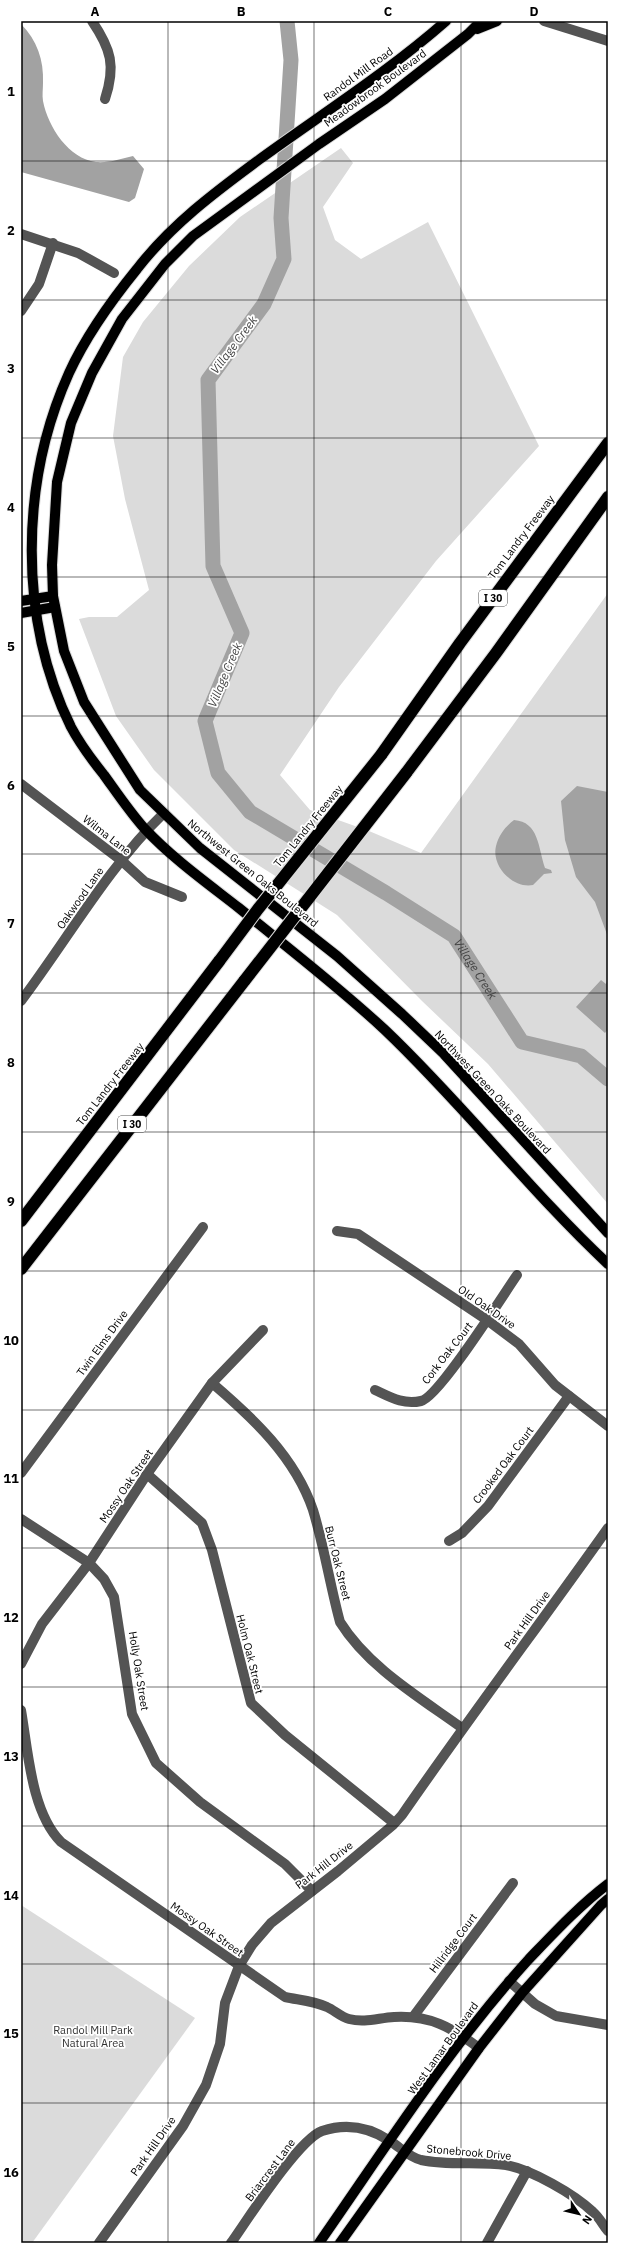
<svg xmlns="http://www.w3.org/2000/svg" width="629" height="2264" viewBox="0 0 629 2264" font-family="'IBM Plex Sans',sans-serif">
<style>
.green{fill:#dbdbdb}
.water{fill:#a2a2a2}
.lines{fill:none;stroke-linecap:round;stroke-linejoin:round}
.river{stroke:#a2a2a2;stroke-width:15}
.major-casing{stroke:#dbdbdb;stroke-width:12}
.highway-casing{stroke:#dbdbdb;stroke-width:14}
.minor{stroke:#545454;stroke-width:10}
.major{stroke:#000;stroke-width:10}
.highway{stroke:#000;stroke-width:12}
.highway-bridge-casing{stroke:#dbdbdb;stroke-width:14;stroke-linecap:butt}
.highway-bridge{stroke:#000;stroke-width:12}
.grid{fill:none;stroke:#000;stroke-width:1;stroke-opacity:0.55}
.labels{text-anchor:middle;stroke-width:3.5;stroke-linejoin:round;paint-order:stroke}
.shield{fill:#fff;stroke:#4c4c4c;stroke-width:1}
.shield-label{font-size:10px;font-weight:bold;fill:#000}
.street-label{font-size:11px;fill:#000;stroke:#fff}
.park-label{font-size:11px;fill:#323232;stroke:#fff}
.water-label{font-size:12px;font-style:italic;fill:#434343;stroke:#fff}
.neatline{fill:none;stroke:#000;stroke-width:1.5}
.grid-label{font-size:13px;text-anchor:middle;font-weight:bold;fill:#000}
</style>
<rect width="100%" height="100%" fill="#fff"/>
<g class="green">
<path d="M341,148L353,163L323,207L335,240L361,259L428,222L539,446L436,561L339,687L280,775L310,810L369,831L421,853L608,593V1204L488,1064L422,1001L337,915L234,850L154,770L116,716L79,619L89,617H117L149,590L125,499L113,436L123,357L143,322L189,266L240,217Z"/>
<path d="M21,1905L195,2018L32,2243H21Z"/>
</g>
<g class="water">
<path d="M21,24C37,40 44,60 43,83C43,89 42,95 43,101C48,127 69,159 96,162C109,163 121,159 133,156L144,169L135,198L129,202L21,172Z"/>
<path d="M577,786L608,792V937L595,902L576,877L565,840L561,801Z"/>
<path d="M514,820C539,822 538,847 545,868L551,870L552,873L544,874L533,885C513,889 491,866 496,846C499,835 505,827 514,820Z"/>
<path d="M608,979V1029L605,1033L576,1007L601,980L606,984Z"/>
</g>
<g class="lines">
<path class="river" id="s1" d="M287,21L291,60L281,218L284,259L264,304L208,380L213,566L242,633L205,721L218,773L250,812L386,893L454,936L522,1042L581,1056L608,1079"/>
<defs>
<g id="major">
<path d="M446,21C388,72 322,114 260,159C215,192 171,225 137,269C111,301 86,336 69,373C20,482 18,619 71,727C80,744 92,760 104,775C117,793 129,811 144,828C172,858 207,883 239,908C288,948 339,987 385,1030C463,1104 530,1191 608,1264"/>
<path d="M481,21L468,34L385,99L319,144L193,236L165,264L122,319L92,373L71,423L57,482L52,565L53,596L64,651L84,702L140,790L200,848L337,956L402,1014L444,1054L608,1233"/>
<path d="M477,29L497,21"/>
<path d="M21,601L53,596"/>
<path d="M21,613L55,607"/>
<path d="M319,2243C386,2147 450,2046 529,1959C554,1933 579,1906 608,1884"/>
<path d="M340,2243L479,2048L522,1993L601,1905L608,1899"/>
</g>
<g id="highway">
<path d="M381,755L460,643L608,443"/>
<path d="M406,773L496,653L608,497"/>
<path d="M21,1221L220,960"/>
<path d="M21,1269L245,980"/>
</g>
</defs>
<use href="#major" class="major-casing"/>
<use href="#highway" class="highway-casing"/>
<g class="minor">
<path d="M92,21C111,49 116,66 105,99"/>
<path d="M544,21L608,41"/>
<path d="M21,234L78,253L114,273"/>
<path d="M21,311L39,284L53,243"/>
<path d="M21,784L122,861L145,882L182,897"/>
<path d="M21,1001C67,940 109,866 163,814"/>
<path d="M337,1231L358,1234L487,1320L519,1344L555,1385L608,1426"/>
<path d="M212,1383C253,1418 295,1457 313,1510C324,1546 330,1585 340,1622C368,1667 419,1697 462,1728"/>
<path d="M375,1390C390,1397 403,1405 421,1401C439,1397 503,1295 517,1275"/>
<path d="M21,1473L203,1227"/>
<path d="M147,1474L202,1523L212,1550L251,1703L285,1735L394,1823"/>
<path d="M21,1519L89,1563L104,1579L114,1597L132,1714L156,1763L200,1802L285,1864L312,1891"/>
<path d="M449,1541L462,1533L488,1506L569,1396"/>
<path d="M21,1664L42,1624L89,1563L147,1474L212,1383L263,1330"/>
<path d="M21,1710C28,1750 31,1812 61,1842L285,1997C299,2000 314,2001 327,2007C334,2010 341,2017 349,2019C365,2023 378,2018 394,2017C430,2015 451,2027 479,2048"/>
<path d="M509,1981L535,2004L556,2016L608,2025"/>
<path d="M413,2017L513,1883"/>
<path d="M99,2243L183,2126L206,2085L220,2044L225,2003L239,1966L252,1945L271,1923L338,1871L393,1825L402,1815C469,1718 540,1624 608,1528"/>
<path d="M231,2243C248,2219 298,2140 322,2131C346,2123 369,2127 390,2141C401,2148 409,2157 421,2160C449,2166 478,2161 506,2165C532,2170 574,2194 593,2212C599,2217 603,2225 608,2231"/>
<path d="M487,2243L527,2171"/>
</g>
<use href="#major" class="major"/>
<use href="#highway" class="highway"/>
<defs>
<g id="highway-bridge">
<path d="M220,960L258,909L381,755"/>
<path d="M245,980L406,773"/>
</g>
</defs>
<use href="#highway-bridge" class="highway-bridge-casing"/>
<use href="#highway-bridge" class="highway-bridge"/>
</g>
<path class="grid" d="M168,21V2243M314,21V2243M461,21V2243M21,161H608M21,300H608M21,438H608M21,577H608M21,716H608M21,854H608M21,993H608M21,1132H608M21,1271H608M21,1410H608M21,1548H608M21,1687H608M21,1826H608M21,1964H608M21,2103H608"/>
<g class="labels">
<g class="shield">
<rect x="479" y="590" width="28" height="16" rx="3"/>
<rect x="118" y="1116" width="28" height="16" rx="3"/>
</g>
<g class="shield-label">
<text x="493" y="602">I 30</text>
<text x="132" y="1128">I 30</text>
</g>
<g class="street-label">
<text transform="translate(358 74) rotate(-36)" y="4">Randol Mill Road</text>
<text transform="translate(375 88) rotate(-36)" y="4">Meadowbrook Boulevard</text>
<text transform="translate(521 537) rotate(-53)" y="4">Tom Landry Freeway</text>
<text transform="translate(308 826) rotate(-51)" y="4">Tom Landry Freeway</text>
<text transform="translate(107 835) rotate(38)" y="4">Wilma Lane</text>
<text transform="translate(253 873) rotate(39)" y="4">Northwest Green Oaks Boulevard</text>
<text transform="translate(80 898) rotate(-55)" y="4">Oakwood Lane</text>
<text transform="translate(110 1084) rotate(-52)" y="4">Tom Landry Freeway</text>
<text transform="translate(493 1092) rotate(47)" y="4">Northwest Green Oaks Boulevard</text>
<text transform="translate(487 1307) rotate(35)" y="4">Old Oak Drive</text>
<text transform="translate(102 1343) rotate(-54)" y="4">Twin Elms Drive</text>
<text transform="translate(447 1353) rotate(-52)" y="4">Cork Oak Court</text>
<text transform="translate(503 1465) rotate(-53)" y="4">Crooked Oak Court</text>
<text transform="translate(126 1486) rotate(-56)" y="4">Mossy Oak Street</text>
<text transform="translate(338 1563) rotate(76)" y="4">Burr Oak Street</text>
<text transform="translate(527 1620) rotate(-54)" y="4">Park Hill Drive</text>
<text transform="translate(250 1654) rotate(76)" y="4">Holm Oak Street</text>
<text transform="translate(139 1671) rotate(81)" y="4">Holly Oak Street</text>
<text transform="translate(324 1865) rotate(-38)" y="4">Park Hill Drive</text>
<text transform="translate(207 1929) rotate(35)" y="4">Mossy Oak Street</text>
<text transform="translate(453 1943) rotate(-53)" y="4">Hillridge Court</text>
<text transform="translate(443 2048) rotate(-54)" y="4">West Lamar Boulevard</text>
<text transform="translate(153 2146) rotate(-55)" y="4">Park Hill Drive</text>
<text transform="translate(469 2152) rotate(5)" y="4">Stonebrook Drive</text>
<text transform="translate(270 2170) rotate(-53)" y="4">Briarcrest Lane</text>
</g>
<g class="park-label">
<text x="93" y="2034">Randol Mill Park<tspan x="93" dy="13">Natural Area</tspan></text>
</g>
<g class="water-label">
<text transform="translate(234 345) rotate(-53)" y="4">Village Creek</text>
<text transform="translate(225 675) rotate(-67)" y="4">Village Creek</text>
<text dy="4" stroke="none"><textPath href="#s1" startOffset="1119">Village Creek</textPath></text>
</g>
</g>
<rect width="629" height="2264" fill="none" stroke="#ffffff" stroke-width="44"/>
<g transform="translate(579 2214) rotate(125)" stroke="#ffffff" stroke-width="3" paint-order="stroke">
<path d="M0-3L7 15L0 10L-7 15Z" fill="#000000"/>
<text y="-6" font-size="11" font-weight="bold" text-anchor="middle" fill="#000000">N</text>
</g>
<rect x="22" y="22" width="585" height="2220" class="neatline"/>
<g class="grid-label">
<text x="95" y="16">A</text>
<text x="241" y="16">B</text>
<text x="388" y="16">C</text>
<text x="534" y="16">D</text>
<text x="11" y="96">1</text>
<text x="11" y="235">2</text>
<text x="11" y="373">3</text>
<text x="11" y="512">4</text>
<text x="11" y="651">5</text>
<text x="11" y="790">6</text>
<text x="11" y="928">7</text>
<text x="11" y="1067">8</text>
<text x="11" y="1206">9</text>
<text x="11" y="1345">10</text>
<text x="11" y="1483">11</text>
<text x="11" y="1622">12</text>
<text x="11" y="1761">13</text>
<text x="11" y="1900">14</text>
<text x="11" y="2038">15</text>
<text x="11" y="2177">16</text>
</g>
</svg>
